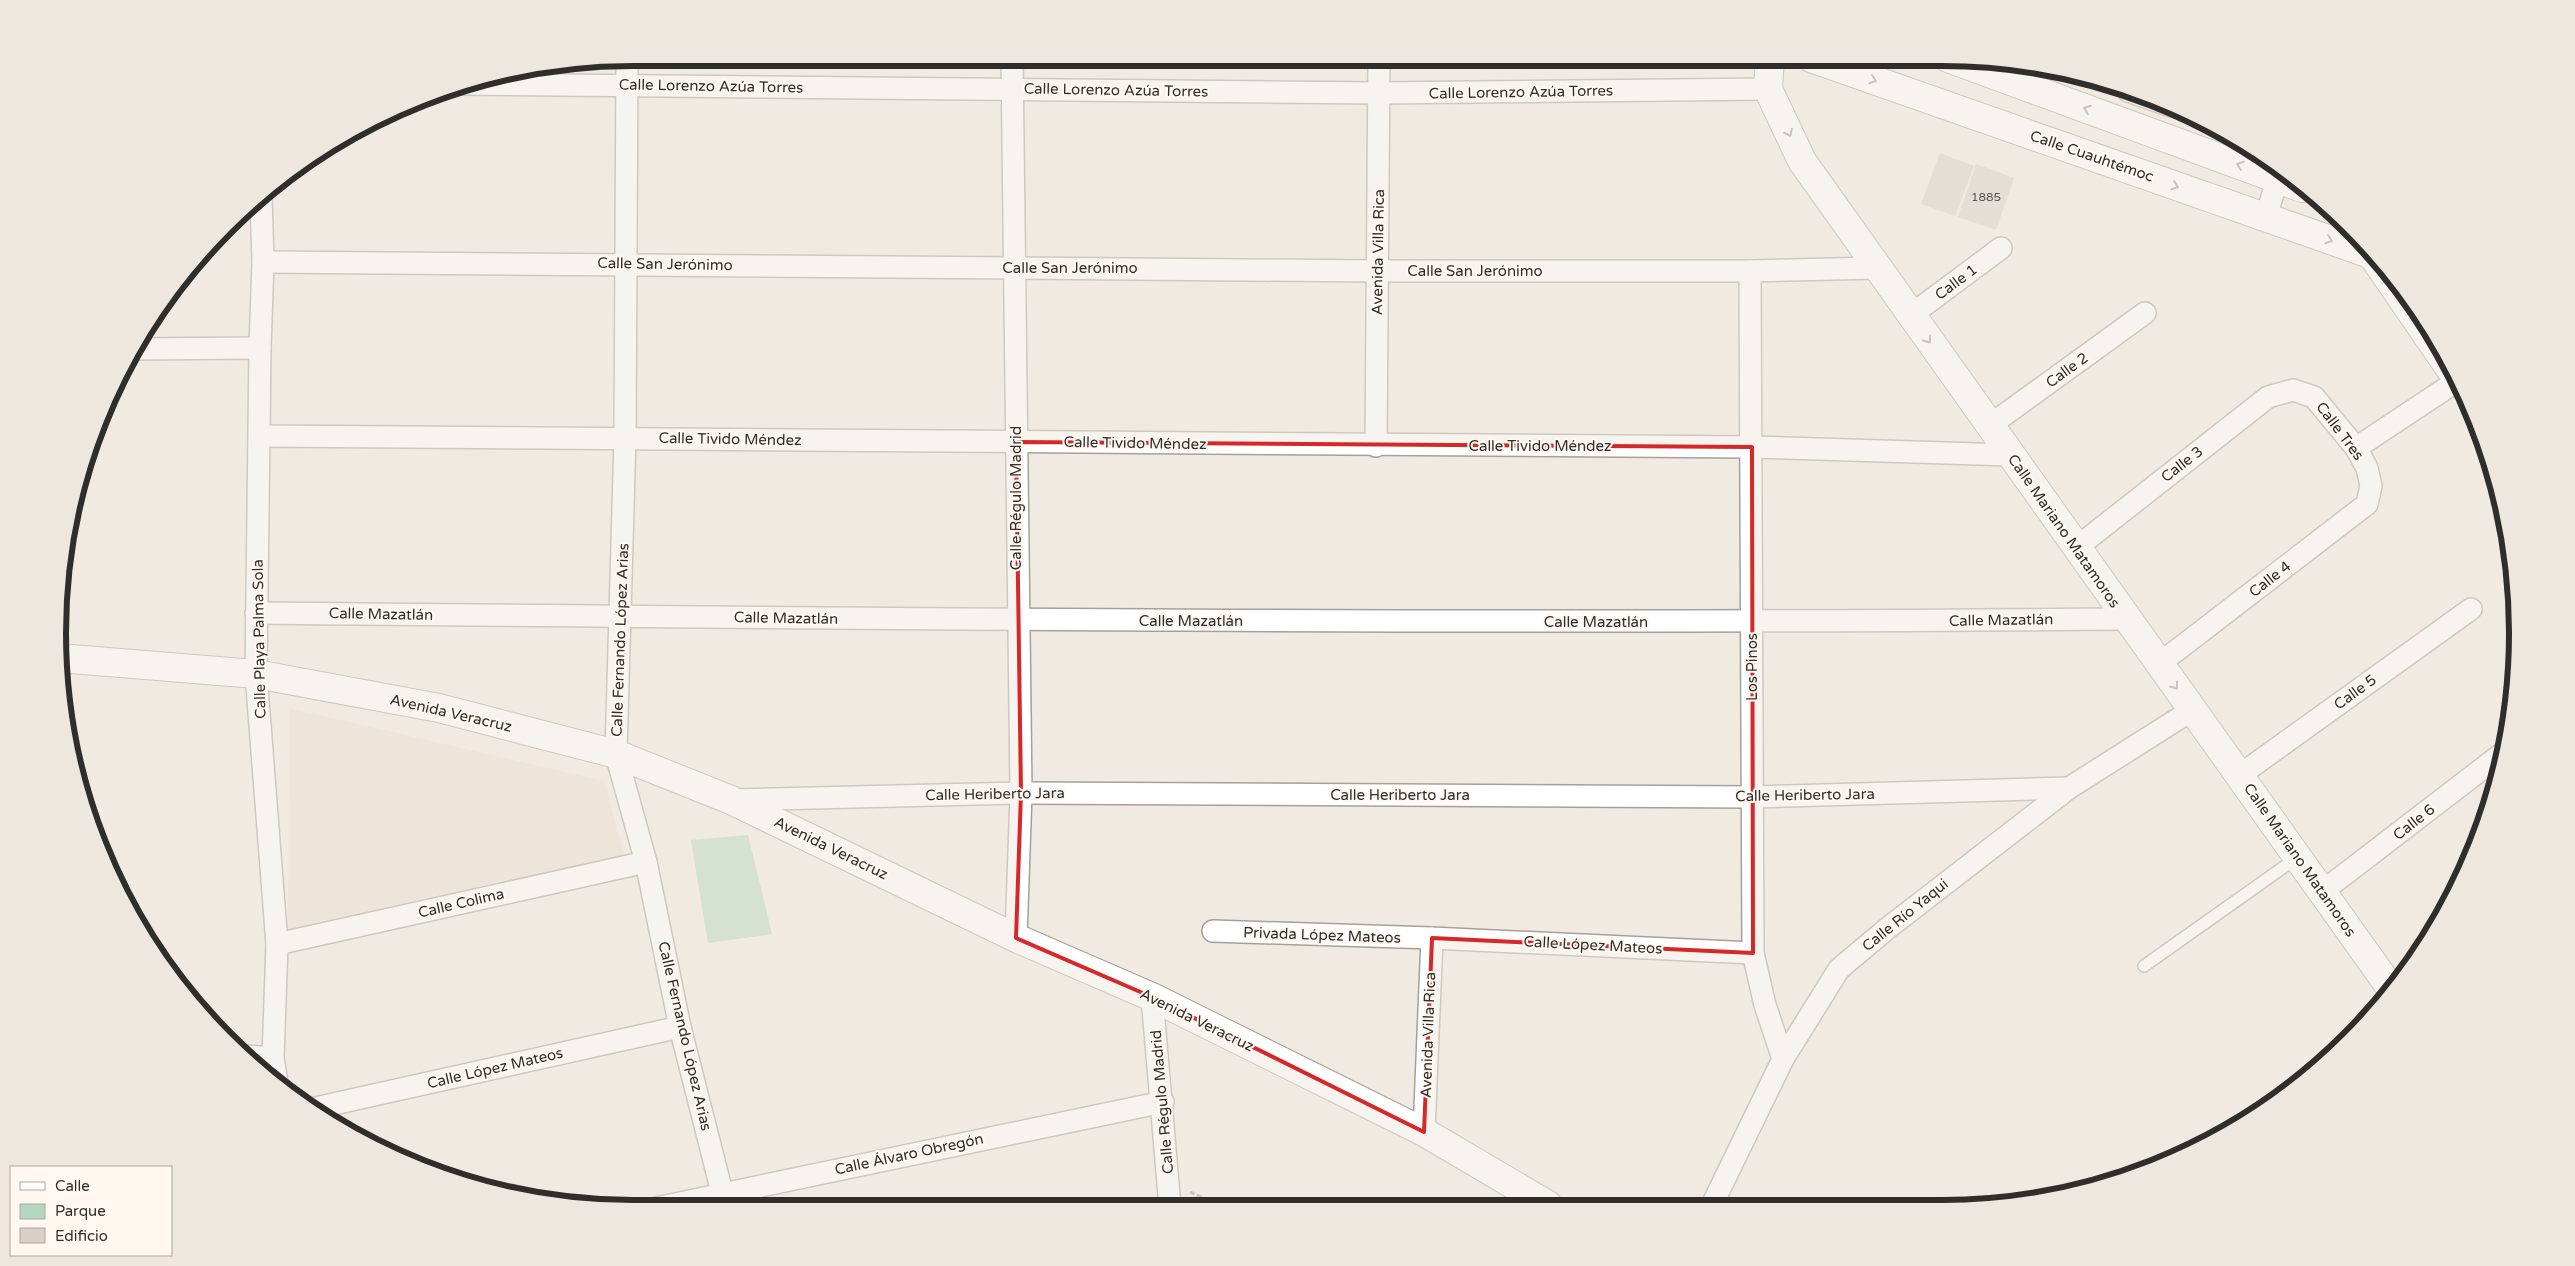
<svg xmlns="http://www.w3.org/2000/svg" width="2575" height="1266" viewBox="0 0 2575 1266" font-family="'Varela Round',sans-serif">
<style>
.built{fill:#ebdfd1}
.green{fill:#b1d7c0}
.building{fill:#d7d0c8}
.lines{fill:none;stroke-linecap:round;stroke-linejoin:round}
.lane-casing{stroke:#a7a099;stroke-width:14}
.street-casing{stroke:#a7a099;stroke-width:24}
.secondary-casing{stroke:#a7a099;stroke-width:30}
.path{stroke:#99948e;stroke-width:3;stroke-dasharray:5 2.5;stroke-linecap:butt}
.lane{stroke:#fff;stroke-width:11}
.street{stroke:#fff;stroke-width:21}
.secondary{stroke:#fff;stroke-width:28}
.oneway{stroke:#989695}
.marked{fill:none;stroke:#d62828;stroke-width:4;stroke-linejoin:round}
.labels{text-anchor:middle;stroke-width:4;stroke-linejoin:round;paint-order:stroke}
.number-label{font-size:12px;fill:#5a5652}
.street-label{font-size:15px;fill:#302e2b;stroke:#fff7f0}
.rim{fill:none;stroke:#302e2b;stroke-width:6}
</style>
<rect width="100%" height="100%" fill="#f1eae2"/>
<path class="built" d="M289,708L604,781L625,858L288,932Z"/>
<path class="green" d="M748,835L772,934L708,943L691,840Z"/>
<g class="building">
<path d="M1940,153L1974,166L1955,216L1921,204Z"/>
<path d="M1976,164L2014,178L1996,230L1958,217Z"/>
</g>
<g class="lines">
<defs>
<path id="lane" d="M2144,966L2298,857"/>
<g id="street">
<path d="M627,58L625,437L616,754L646,862L680,1027L726,1208"/>
<path d="M1012,58L1021,793L1016,938"/>
<path d="M464,84L1379,93L1768,89"/>
<path d="M2128,91L2171,106"/>
<path d="M261,196L263,262L260,348L256,674L277,944L273,1058L277,1082"/>
<path d="M2266,218L2277,179L2278,168"/>
<path d="M263,262L1379,271H1750L1878,268"/>
<path d="M1750,271L1753,953L1765,1005L1783,1059"/>
<path d="M1911,315L2001,248"/>
<path d="M133,349L260,348"/>
<path d="M1989,426L2145,313"/>
<path d="M261,436L1752,447L2010,455"/>
<path d="M1376,446L1379,58"/>
<path d="M2356,448L2457,381"/>
<path d="M2076,548L2268,397L2293,390L2314,397L2356,448L2367,468L2371,486L2367,504L2159,664"/>
<path d="M256,613C880,619 1502,624 2126,619"/>
<path d="M2240,775L2471,609"/>
<path d="M732,800L1021,793L1752,797L2069,788"/>
<path d="M2323,891L2504,752"/>
<path d="M1213,931L1432,938L1753,953"/>
<path d="M277,944L646,862"/>
<path d="M1152,997L1170,1207"/>
<path d="M245,1056L273,1058"/>
<path d="M311,1109L680,1027"/>
<path d="M1424,1132L1432,938"/>
<path d="M1712,1205L1783,1059L1839,969L1888,928L2069,788L2192,710"/>
<path d="M656,1208L1163,1102"/>
</g>
<g id="secondary">
<path d="M1770,58L1768,89L1802,161L2392,990"/>
<path d="M1811,58L2373,255"/>
<path d="M1948,58L2302,188"/>
<path d="M2372,255L2453,373"/>
<path d="M59,658L256,674L439,708L616,754L731,800L1016,938L1152,997L1424,1132L1548,1205"/>
</g>
</defs>
<use href="#lane" class="lane-casing"/>
<use href="#street" class="street-casing"/>
<use href="#secondary" class="secondary-casing"/>
<path class="path" d="M1190,1192L1221,1206"/>
<use href="#lane" class="lane"/>
<use href="#street" class="street"/>
<use href="#secondary" class="secondary"/>
</g>
<defs><path id="oneway-chevron" d="M-2-3.5L2.5 0L-2 3.5" fill="none" stroke-width="1.6" stroke-linecap="round" stroke-linejoin="round" transform="scale(1.25)"/></defs>
<g class="oneway">
<use href="#oneway-chevron" transform="translate(1873 80) rotate(19)"/>
<use href="#oneway-chevron" transform="translate(2087 109) rotate(-160)"/>
<use href="#oneway-chevron" transform="translate(1789 133) rotate(64)"/>
<use href="#oneway-chevron" transform="translate(2240 165) rotate(-160)"/>
<use href="#oneway-chevron" transform="translate(2175 186) rotate(19)"/>
<use href="#oneway-chevron" transform="translate(2329 240) rotate(19)"/>
<use href="#oneway-chevron" transform="translate(1928 340) rotate(55)"/>
<use href="#oneway-chevron" transform="translate(2175 686) rotate(54)"/>
</g>
<path d="M0 0H2575V1266H0ZM1016,442L1752,447L1753,953L1432,938L1424,1132L1152,997L1016,938L1021,793Z" fill="#f1eae2" fill-opacity=".55" fill-rule="evenodd"/>
<path class="marked" d="M1016,442L1752,447L1753,953L1432,938L1424,1132L1152,997L1016,938L1021,793Z"/>
<g class="labels">
<g class="number-label">
<text x="1986" y="201">1885</text>
</g>
<g class="street-label">
<text transform="translate(711 86) rotate(1)" y="5">Calle Lorenzo Azúa Torres</text>
<text transform="translate(1116 90) rotate(1)" y="5">Calle Lorenzo Azúa Torres</text>
<text transform="translate(1521 92) rotate(-1)" y="5">Calle Lorenzo Azúa Torres</text>
<text transform="translate(2092 156) rotate(19)" y="5">Calle Cuauhtémoc</text>
<text transform="translate(1378 252) rotate(-89)" y="5">Avenida Villa Rica</text>
<text transform="translate(665 264) rotate(1)" y="5">Calle San Jerónimo</text>
<text x="1070" y="273">Calle San Jerónimo</text>
<text x="1475" y="276">Calle San Jerónimo</text>
<text transform="translate(1956 282) rotate(-37)" y="5">Calle 1</text>
<text transform="translate(2067 370) rotate(-36)" y="5">Calle 2</text>
<text transform="translate(2340 431) rotate(53)" y="5">Calle Tres</text>
<text transform="translate(730 439) rotate(1)" y="5">Calle Tivido Méndez</text>
<text transform="translate(1135 443) rotate(1)" y="5">Calle Tivido Méndez</text>
<text x="1540" y="451">Calle Tivido Méndez</text>
<text transform="translate(2182 464) rotate(-38)" y="5">Calle 3</text>
<text transform="translate(1016 498) rotate(-90)" y="5">Calle Régulo Madrid</text>
<text transform="translate(2064 531) rotate(55)" y="5">Calle Mariano Matamoros</text>
<text transform="translate(2270 579) rotate(-38)" y="5">Calle 4</text>
<text transform="translate(381 614) rotate(1)" y="5">Calle Mazatlán</text>
<text transform="translate(786 618) rotate(1)" y="5">Calle Mazatlán</text>
<text transform="translate(2001 620) rotate(-1)" y="5">Calle Mazatlán</text>
<text x="1191" y="626">Calle Mazatlán</text>
<text x="1596" y="627">Calle Mazatlán</text>
<text transform="translate(259 639) rotate(-91)" y="5">Calle Playa Palma Sola</text>
<text transform="translate(620 640) rotate(-88)" y="5">Calle Fernando López Arias</text>
<text transform="translate(1752 667) rotate(-90)" y="5">Los Pinos</text>
<text transform="translate(2355 692) rotate(-36)" y="5">Calle 5</text>
<text transform="translate(451 713) rotate(13)" y="5">Avenida Veracruz</text>
<text transform="translate(995 794) rotate(-1)" y="5">Calle Heriberto Jara</text>
<text x="1400" y="800">Calle Heriberto Jara</text>
<text transform="translate(1805 795) rotate(-1)" y="5">Calle Heriberto Jara</text>
<text transform="translate(2414 822) rotate(-38)" y="5">Calle 6</text>
<text transform="translate(831 848) rotate(26)" y="5">Avenida Veracruz</text>
<text transform="translate(2300 860) rotate(55)" y="5">Calle Mariano Matamoros</text>
<text transform="translate(461 903) rotate(-13)" y="5">Calle Colima</text>
<text transform="translate(1905 915) rotate(-39)" y="5">Calle Río Yaqui</text>
<text transform="translate(1322 935) rotate(2)" y="5">Privada López Mateos</text>
<text transform="translate(1593 945) rotate(3)" y="5">Calle López Mateos</text>
<text transform="translate(1197 1020) rotate(26)" y="5">Avenida Veracruz</text>
<text transform="translate(1428 1035) rotate(-88)" y="5">Avenida Villa Rica</text>
<text transform="translate(685 1036) rotate(77)" y="5">Calle Fernando López Arias</text>
<text transform="translate(495 1068) rotate(-13)" y="5">Calle López Mateos</text>
<text transform="translate(1162 1102) rotate(-95)" y="5">Calle Régulo Madrid</text>
<text transform="translate(909 1154) rotate(-12)" y="5">Calle Álvaro Obregón</text>
</g>
</g>
<path d="M0 0H2575V1266H0ZM633 66H1942A567 567 0 0 1 2509 633V633A567 567 0 0 1 1942 1200H633A567 567 0 0 1 66 633V633A567 567 0 0 1 633 66Z" fill="#eee7e0" fill-rule="evenodd"/>
<path class="rim" d="M633 66H1942A567 567 0 0 1 2509 633V633A567 567 0 0 1 1942 1200H633A567 567 0 0 1 66 633V633A567 567 0 0 1 633 66Z"/>
<rect x="10" y="1166" width="162" height="90" fill="#fff7f0" stroke="#aca7a1"/>
<rect x="20" y="1182" width="25" height="8" fill="#ffffff" stroke="#aca7a1"/>
<text x="55" y="1191" font-size="15" fill="#302e2b">Calle</text>
<rect x="20" y="1204" width="25" height="15" fill="#b1d7c0" stroke="#aca7a1"/>
<text x="55" y="1216" font-size="15" fill="#302e2b">Parque</text>
<rect x="20" y="1228" width="25" height="15" fill="#d7d0c8" stroke="#aca7a1"/>
<text x="55" y="1241" font-size="15" fill="#302e2b">Edificio</text>
</svg>
